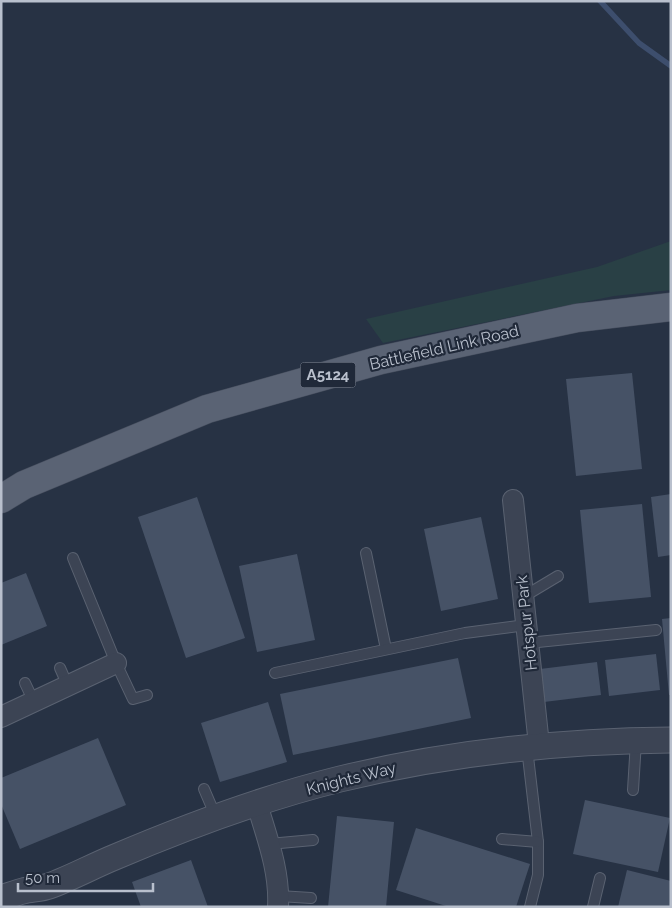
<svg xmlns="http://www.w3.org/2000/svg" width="672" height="908" viewBox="0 0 672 908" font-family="Raleway,sans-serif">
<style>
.green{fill:#294045}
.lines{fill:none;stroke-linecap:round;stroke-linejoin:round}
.stream{stroke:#3d4e6d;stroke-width:5.5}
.building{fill:#465266}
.service-casing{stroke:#5a6271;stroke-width:12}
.minor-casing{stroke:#5a6271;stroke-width:22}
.tertiary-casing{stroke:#5a6271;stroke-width:27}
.primary-casing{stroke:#454d5d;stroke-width:29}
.service{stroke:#3c4454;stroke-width:10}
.minor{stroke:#3c4454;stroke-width:20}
.tertiary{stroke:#3c4454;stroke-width:25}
.primary{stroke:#5a6374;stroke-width:28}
.labels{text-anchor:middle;stroke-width:4.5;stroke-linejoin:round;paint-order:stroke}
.shield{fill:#202939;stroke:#8b93a1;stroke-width:1}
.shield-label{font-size:15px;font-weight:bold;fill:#b9c0cd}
.street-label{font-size:16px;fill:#b9c0cd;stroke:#202939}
</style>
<rect width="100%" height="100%" fill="#273244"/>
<path class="green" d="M671,241V290L614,296L383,343L366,319L597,267Z"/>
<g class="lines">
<path class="stream" d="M600,1L639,43L671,66"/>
</g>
<g class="building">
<path d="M632,373L642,469L576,476L566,379Z"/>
<path d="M671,494V555L658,557L651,497Z"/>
<path d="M197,497L245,638L186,658L138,517Z"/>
<path d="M642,504L651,597L589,603L580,510Z"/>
<path d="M481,517L498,599L441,611L424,529Z"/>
<path d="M297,554L315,640L257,652L239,566Z"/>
<path d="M26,573L47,626L1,645V583Z"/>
<path d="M671,618V695H669L662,619Z"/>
<path d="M656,654L660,690L609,696L605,660Z"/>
<path d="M458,658L471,718L293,755L280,694Z"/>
<path d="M597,662L601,695L544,702L540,669Z"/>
<path d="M268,702L287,762L220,782L201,723Z"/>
<path d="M98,738L126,805L20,849L1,804V778Z"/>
<path d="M585,800L670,818L658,872L573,854Z"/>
<path d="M337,816L394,822L386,907H328Z"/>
<path d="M416,828L530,864L516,907H449L396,890Z"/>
<path d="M191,860L208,907H141L132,882Z"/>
<path d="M627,870L671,881V907H618Z"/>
</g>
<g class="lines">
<defs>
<g id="service">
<path d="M366,553L386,649"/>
<path d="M73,558L116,663L133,699L147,695"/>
<path d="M523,597L558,576"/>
<path d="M528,643L656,630"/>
<path d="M60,668L68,686"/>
<path d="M275,673L465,633L526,625"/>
<path d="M25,683L34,702"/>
<path d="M527,748L538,842V875L530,907"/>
<path d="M204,789L216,817"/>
<path d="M633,790L636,741"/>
<path d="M502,839L538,842"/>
<path d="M269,844L313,840"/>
<path d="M279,896L311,898"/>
<path d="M593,907L600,878"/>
</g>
<g id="minor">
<path d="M513,500L539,745"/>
<path d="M1,717L116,663"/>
<path d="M257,804C267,838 280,871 278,907"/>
</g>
<path id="tertiary" d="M1,898C8,896 15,893 23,891C31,889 41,889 49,886C71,878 93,866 115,857C188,826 263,798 340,779C451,752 557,741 671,740"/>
<path id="primary" d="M1,499L24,485L207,409L381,360L577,318L671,307"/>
</defs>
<use href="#service" class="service-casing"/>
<use href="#minor" class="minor-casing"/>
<use href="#tertiary" class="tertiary-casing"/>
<use href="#primary" class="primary-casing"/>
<use href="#service" class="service"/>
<use href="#minor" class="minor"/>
<use href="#tertiary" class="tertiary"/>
<use href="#primary" class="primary"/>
</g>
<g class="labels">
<rect class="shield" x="300.5" y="362.5" width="55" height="25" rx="4"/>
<g class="shield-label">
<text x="328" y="380">A5124</text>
</g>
<g class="street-label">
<text transform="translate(444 347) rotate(-13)" y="6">Battlefield Link Road</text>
<text transform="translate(526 623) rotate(-96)" y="6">Hotspur Park</text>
<text transform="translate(351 778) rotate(-14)" y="6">Knights Way</text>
</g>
</g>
<rect width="672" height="908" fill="none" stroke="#b9c0cd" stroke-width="5"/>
<path d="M18 883v8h135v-8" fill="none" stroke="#b9c0cd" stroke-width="2.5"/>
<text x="25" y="883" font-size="15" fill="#b9c0cd" stroke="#202939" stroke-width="4" paint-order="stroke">50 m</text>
</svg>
